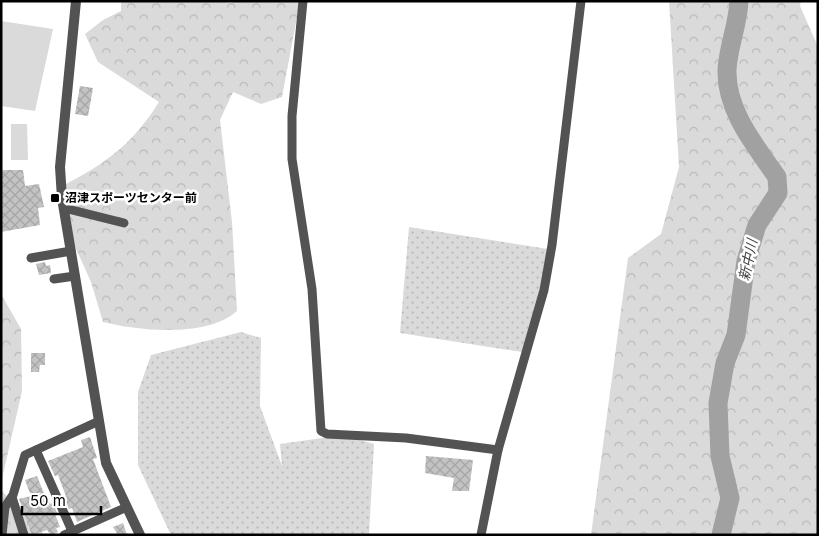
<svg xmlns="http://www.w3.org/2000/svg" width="819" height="536" viewBox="0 0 819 536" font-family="Inter,'Noto Sans JP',sans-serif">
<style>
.grass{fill:url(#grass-dots)}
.forest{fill:url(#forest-crowns)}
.park{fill:#dadada}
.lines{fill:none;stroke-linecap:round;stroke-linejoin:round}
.river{stroke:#a1a1a1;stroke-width:19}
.building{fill:url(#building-cross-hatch)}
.minor{stroke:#535353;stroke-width:9}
.tertiary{stroke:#535353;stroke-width:10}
.poi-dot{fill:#000;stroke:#fff;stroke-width:2}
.labels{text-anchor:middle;stroke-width:5;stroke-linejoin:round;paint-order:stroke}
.poi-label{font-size:12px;font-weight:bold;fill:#000;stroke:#fff;text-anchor:start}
.water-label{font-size:14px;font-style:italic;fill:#424242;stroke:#fff}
</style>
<defs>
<pattern id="grass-dots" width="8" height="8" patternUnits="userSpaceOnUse" patternTransform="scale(1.25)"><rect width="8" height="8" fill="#dadada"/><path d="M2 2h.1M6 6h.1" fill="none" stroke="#b9b9b9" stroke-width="1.8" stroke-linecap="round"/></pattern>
<pattern id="forest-crowns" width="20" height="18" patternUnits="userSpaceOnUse" patternTransform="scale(1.25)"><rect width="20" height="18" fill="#dadada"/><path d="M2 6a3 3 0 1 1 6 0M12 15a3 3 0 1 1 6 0" fill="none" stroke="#b9b9b9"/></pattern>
<pattern id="building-cross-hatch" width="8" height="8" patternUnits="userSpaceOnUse" patternTransform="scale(1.25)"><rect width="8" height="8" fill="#c3c3c3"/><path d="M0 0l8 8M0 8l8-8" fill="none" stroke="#a6a6a6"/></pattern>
</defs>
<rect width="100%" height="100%" fill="#fff"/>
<g class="grass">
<path d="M409,227L548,249L542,295L522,352L400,333Z"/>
<path d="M241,332L261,338L260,406L282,466L280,444L343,435L374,444L369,535H171L138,465V392L151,355Z"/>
</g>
<g class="forest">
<path d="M121,1H219L232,3L234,1H300L282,97L261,104L233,92L220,120L232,222L237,311C207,338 139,331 103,322L91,282L68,231L66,184C107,163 134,142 159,102L98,62L85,34L103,20L121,11Z"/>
<path d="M669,1H801L800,6L818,47V535H591L628,258L661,234L679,167Z"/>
<path d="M1,294L21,329L22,391L1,483Z"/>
<path d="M1,490L44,535H1Z"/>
</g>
<g class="park">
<path d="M1,21L53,29L35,111L1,106Z"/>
<path d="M11,124H27L28,160H11Z"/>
</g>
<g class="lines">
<path class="river" d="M721,535L730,498L720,456L718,403L725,363L736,335L746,261L757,225L778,193L777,177C755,145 726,111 727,70C728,47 738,25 739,1"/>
</g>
<g class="building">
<path d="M80,86L93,88L88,116L75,114Z"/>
<path d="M1,170H23L25,186L39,184L44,207L38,208L40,225L1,232Z"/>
<path d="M45,262L46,266L50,265L51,273L39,275L36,264Z"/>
<path d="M31,353H45V365H40L39,372H31Z"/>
<path d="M90,437L97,458L93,459L111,507L77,522L72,508L69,509L65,499H67L58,475L55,476L48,461L83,447L81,440Z"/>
<path d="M426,456L473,460L469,491H452L454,478L425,473Z"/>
<path d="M37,476L45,496L47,495L50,504L53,503L57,513L55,514L60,527L56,528L58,532L51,535L47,530L32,535L19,499L31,496L25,480Z"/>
<path d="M123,523L127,535H118L113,527Z"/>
</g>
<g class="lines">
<g class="minor">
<path d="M303,1L292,116V159L312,289L321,431L327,434L406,438L498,450"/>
<path d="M64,208L124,223"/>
<path d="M31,258L71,251"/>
<path d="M54,279L75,276"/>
<path d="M36,450L72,531"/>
<path d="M12,497L24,535"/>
<path d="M2,535L5,507L13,495L25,455L99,421"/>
<path d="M64,535L127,507"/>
<path d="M481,535L498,450L544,290L552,245L581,1"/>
</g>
<path class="tertiary" d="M76,1L60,167L62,198L106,463L140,535"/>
</g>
<rect class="poi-dot" x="50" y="193" width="10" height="10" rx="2.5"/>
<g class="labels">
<g class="poi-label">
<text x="65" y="202">沼津スポーツセンター前</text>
</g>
<g class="water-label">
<text transform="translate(748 260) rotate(-78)" y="5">新中川</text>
</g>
</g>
<rect width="819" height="536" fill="none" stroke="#000000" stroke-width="5"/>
<path d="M22 506v8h79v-8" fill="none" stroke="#000000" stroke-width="2.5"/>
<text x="30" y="506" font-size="15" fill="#000000" stroke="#ffffff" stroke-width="4" paint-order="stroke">50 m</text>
</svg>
